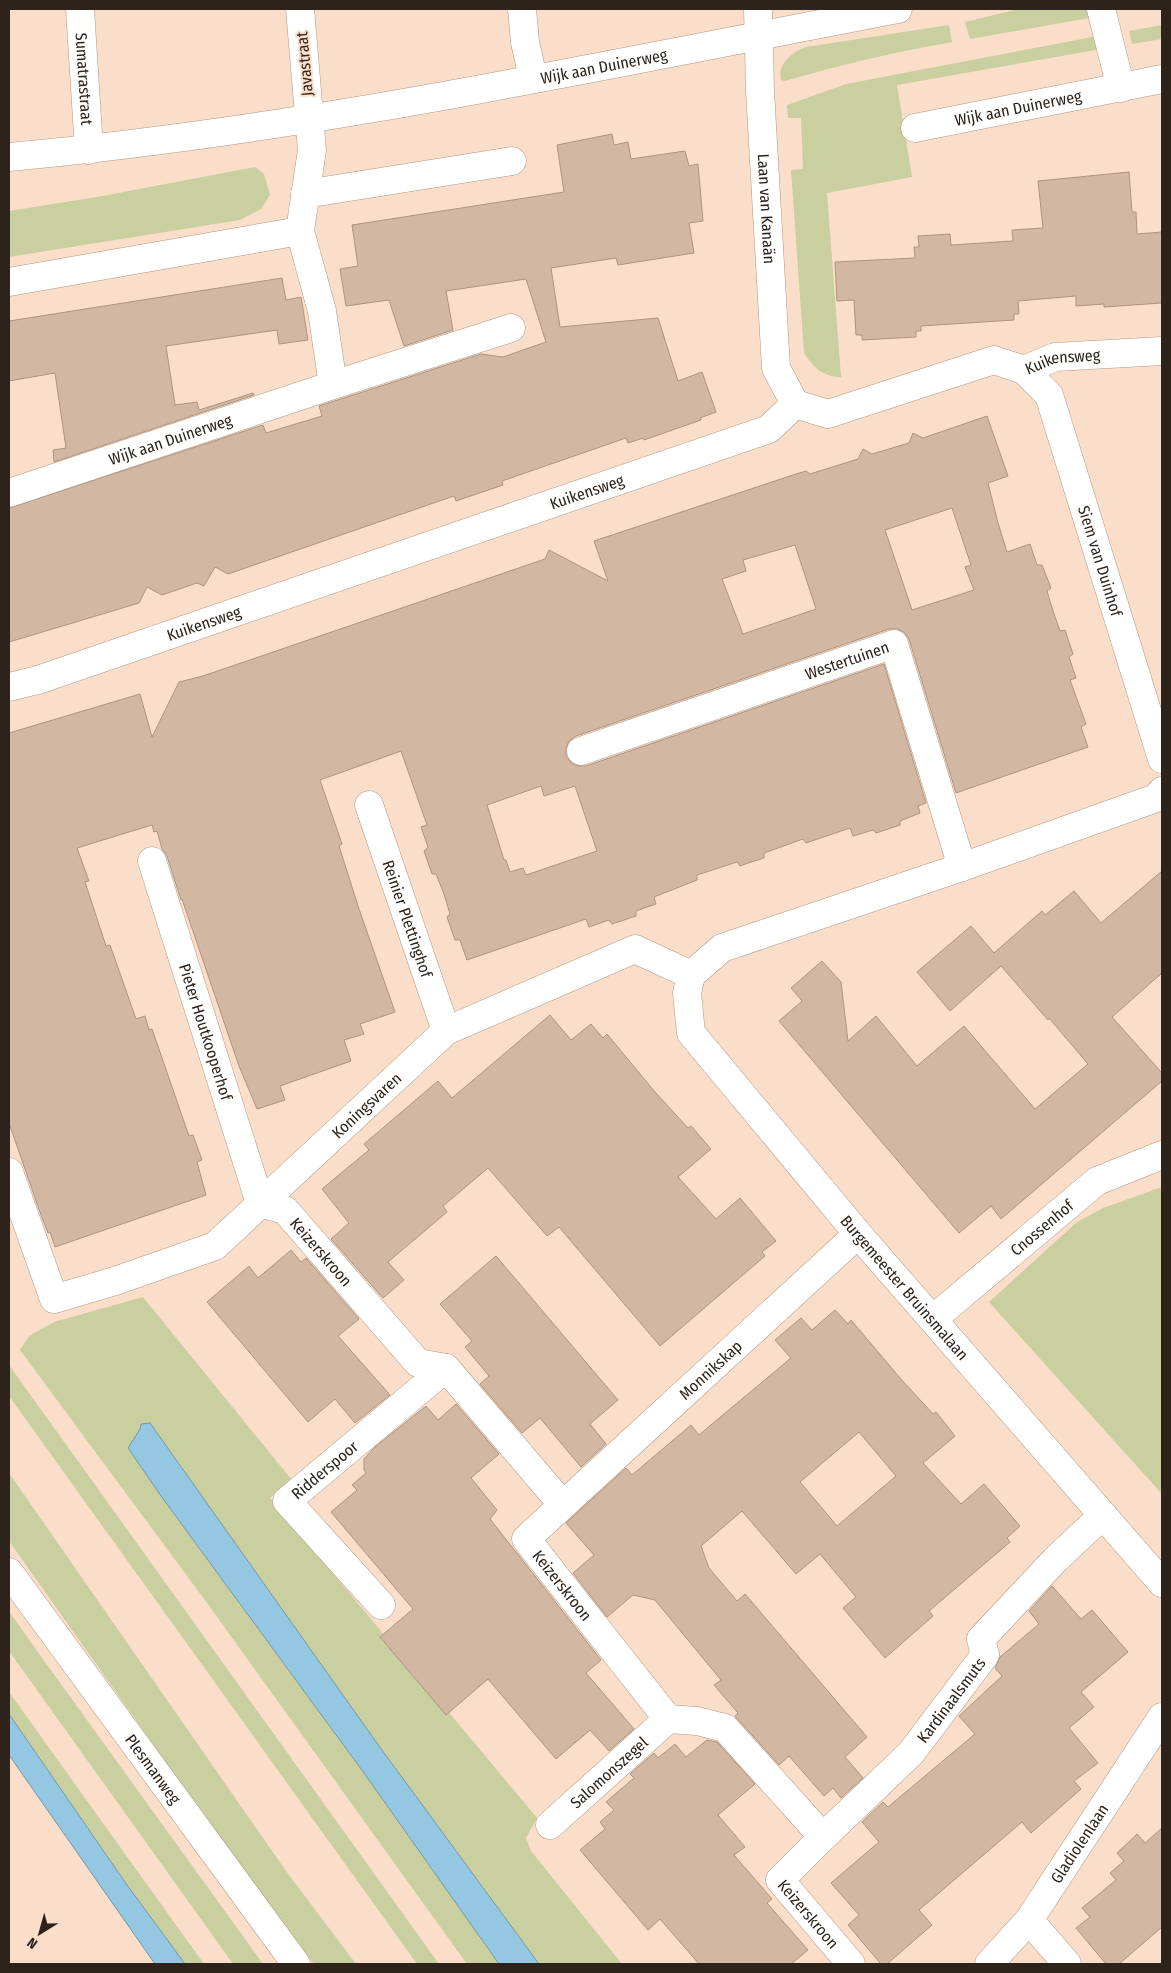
<svg xmlns="http://www.w3.org/2000/svg" width="1171" height="1973" viewBox="0 0 1171 1973" font-family="'Fira Sans Condensed',sans-serif">
<style>
.green{fill:#c9cf9f}
.water{fill:#94c7e1;stroke:#7596a6}
.building{fill:#d2b7a2;stroke:#ae9480;fill-rule:evenodd}
.lines{fill:none;stroke-linecap:round;stroke-linejoin:round}
.minor-casing{stroke:#b09682;stroke-width:29}
.major-casing{stroke:#b09682;stroke-width:29}
.minor{stroke:#fff;stroke-width:28}
.major{stroke:#fff;stroke-width:28}
.labels{text-anchor:middle;stroke-width:4;stroke-linejoin:round;paint-order:stroke}
.street-label{font-size:16px;fill:#2d231b;stroke:#fadec9}
</style>
<rect width="100%" height="100%" fill="#fadec9"/>
<g class="green">
<path d="M1019,9H1093L1095,17L970,39L965,22Z"/>
<path d="M949,25L952,42C895,52 840,65 785,81L781,80C777,64 792,52 806,47Z"/>
<path d="M1162,25V39L1132,44L1129,31Z"/>
<path d="M1098,36L1101,49L897,85L912,177L827,193L841,377C823,377 814,368 804,353L791,170L803,169L801,118H788L787,105L846,84Z"/>
<path d="M255,167L264,174L270,195L261,209L240,220L9,257V211L97,197Z"/>
<path d="M1162,1187V1494L989,1302L1077,1222L1103,1208Z"/>
<path d="M143,1297L291,1479L270,1498L537,1818L526,1838L531,1851L622,1964H539L379,1746L161,1496L364,1773L499,1964H467L207,1603L20,1350L29,1336L54,1322Z"/>
<path d="M9,1365L439,1964H417L9,1396Z"/>
<path d="M9,1473L286,1871L356,1964H314L264,1901L9,1541Z"/>
<path d="M9,1611L35,1648L263,1964H233L9,1651Z"/>
<path d="M9,1692L204,1964H185L127,1885L9,1714Z"/>
</g>
<g class="water">
<path d="M150,1423L379,1746L539,1964H499L364,1773L161,1496L128,1448L140,1429L141,1424Z"/>
<path d="M9,1714L127,1885L185,1964H155L9,1755Z"/>
</g>
<g class="building">
<path d="M612,134L614,145L628,142L631,159L685,151L689,166L698,164L703,221L689,223L694,253L618,265L616,258L551,268L560,327L658,318L678,381L702,372L716,412L700,418L701,420L644,440L643,438L628,443L626,438L502,481L503,485L456,501L454,496L228,574L215,567L204,586L197,583L162,595L147,587L139,603L9,642V508L263,425L266,433L322,416L319,406L481,354L503,357L546,342L526,279L446,291L453,330L404,346L389,300L346,306L340,269L358,266L352,225L564,192L557,145Z"/>
<path d="M1129,172L1132,212H1136L1137,234L1162,232V303L1104,307V304L1076,306V296L1018,301L1019,314H1014V320L921,326V331H916V337L862,340V335H856L854,300L837,301L835,262L915,258L914,247H919L918,236L950,234L951,245L1013,241L1012,230L1043,228L1038,181Z"/>
<path d="M282,278L286,300L301,297L308,340L279,344L277,330L166,346L175,405L197,402L199,410L253,393L254,395L54,462L53,450L66,448L55,373L9,381V321Z"/>
<path d="M987,416L1008,476L988,483L998,523L1007,552L1030,544L1037,565H1042L1051,588L1047,591L1053,611L1060,631L1065,630L1073,654L1069,657L1076,678L1070,680L1086,724L1081,727L1088,747L956,793L909,639L904,632L897,629H889L576,736L569,741L566,748V756L571,763L578,766H586L884,664L926,803L918,806L920,813L900,821V825L876,833L873,830L853,836L850,828L806,843L803,839L764,853V858L751,862L740,866L737,862L697,875V880L654,897L656,904L636,911V916L612,924L609,920L589,927L586,919L467,960L460,940H455L447,917L450,914L444,894L436,874H432L424,851L428,847L421,827L427,825L401,751L320,780L342,844L339,846L359,909L395,1012L360,1024L364,1034L344,1040L351,1061L280,1086L285,1100L257,1109L239,1066L182,899L181,900L167,856L162,849L157,831L154,832L152,825L77,848L89,881L85,882L106,946L110,945L136,1019L145,1016L149,1030L152,1029L189,1136L193,1135L202,1160L197,1162L206,1195L55,1247L50,1232L48,1233L41,1215L9,1123V733L140,694L152,737L179,682L203,676L545,559L549,550L608,581L594,541L793,475L806,471L810,474L858,459L863,449L872,454L909,443L913,433L923,438ZM952,508L971,565L965,567L974,590L912,610L885,530ZM795,545L816,609L743,634L722,579L746,571L743,560ZM541,786L544,796L575,786L597,851L526,875L523,868L510,872L506,860H504L487,805Z"/>
<path d="M1162,871V973L1112,1017L1162,1073V1081L1001,1219L991,1206L959,1233L779,1021L802,1001L791,988L822,961L841,982L848,1041L876,1016L917,1066L964,1026L1035,1109L1088,1064L1049,1018L1048,1020L1001,966L950,1011L917,972L971,926L994,953L1042,911L1045,915L1074,891L1101,923Z"/>
<path d="M550,1015L571,1040L591,1024L603,1038L607,1034L655,1092L688,1128L691,1126L711,1149L678,1177L716,1219L740,1198L776,1241L762,1252L765,1256L660,1346L559,1227L547,1236L488,1168L443,1206L447,1212L388,1262L404,1280L383,1298L331,1239L349,1223L322,1189L369,1150L364,1144L438,1081L452,1098Z"/>
<path d="M291,1250L301,1262L306,1258L359,1319L338,1336L390,1395L355,1423L335,1399L308,1422L207,1302L249,1266L258,1278Z"/>
<path d="M496,1256L618,1400L590,1424L606,1444L581,1467L540,1418L522,1433L480,1384L489,1376L465,1347L472,1341L440,1304Z"/>
<path d="M835,1310L848,1324L851,1320L900,1378L933,1414L936,1412L955,1436L923,1463L961,1504L984,1484L1020,1526L1007,1538L1010,1542L929,1611L933,1616L885,1658L843,1608L856,1597L820,1554L796,1574L742,1511L701,1546L709,1568L737,1601L745,1594L867,1737L845,1757L863,1778L841,1798L833,1788L824,1796L789,1756L779,1765L735,1716L738,1713L714,1685L721,1680L655,1600L633,1595L607,1617L573,1573L594,1555L566,1523L626,1468L632,1475L691,1425L699,1435L791,1358L775,1340L801,1318L812,1330ZM859,1432L896,1476L837,1526L800,1482Z"/>
<path d="M456,1404L499,1454L471,1478L497,1510L490,1519L601,1660L586,1673L634,1729L609,1751L590,1730L556,1759L488,1679L446,1715L380,1637L413,1609L331,1512L357,1490L352,1485L366,1473L364,1470V1459L375,1447L426,1406L438,1420Z"/>
<path d="M1052,1586L1081,1619L1092,1610L1128,1652L1081,1692L1094,1707L1069,1728L1098,1763L1074,1781L1081,1789L1031,1833L1022,1822L919,1910L932,1925L887,1964H881L848,1925L859,1915L831,1883L879,1842L862,1822L883,1802L888,1807L975,1734L959,1716L1002,1676L995,1668L1000,1657L1039,1624L1029,1611Z"/>
<path d="M707,1740L717,1742L755,1784L718,1815L745,1847L734,1855L772,1899L767,1903L808,1950L791,1964H699L660,1919L648,1930L580,1850L605,1829L600,1822L614,1810L606,1802L634,1778L630,1774L654,1753L658,1758L675,1744L686,1757Z"/>
<path d="M1162,1828V1927L1119,1964H1106L1076,1928L1090,1917L1082,1908L1116,1880L1110,1873L1124,1861L1117,1853L1137,1834L1145,1843Z"/>
</g>
<g class="lines">
<defs>
<g id="minor">
<path id="s1" d="M80,9L89,150"/>
<path d="M522,9L525,42L533,78"/>
<path id="s2" d="M758,9L760,91L776,368L795,404"/>
<path d="M1101,9L1121,88"/>
<path id="s3" d="M915,128L1162,79"/>
<path d="M305,194L512,161"/>
<path d="M300,231L322,311L333,385L511,328"/>
<path d="M9,282L300,231L312,150L300,9"/>
<path id="s4" d="M1024,370L1049,395L1162,759"/>
<path id="s5" d="M795,404L828,414L994,360L1024,370L1055,357L1162,351"/>
<path id="s6" d="M9,493L333,385"/>
<path id="s7" d="M9,687L38,680L769,429L795,404"/>
<path id="s8" d="M581,751L894,644L962,867"/>
<path id="s9" d="M369,805L446,1031"/>
<path id="s10" d="M152,861L260,1203L285,1210L418,1363L446,1368L563,1505L526,1539L668,1719L697,1721L725,1728L823,1837L780,1880L851,1964"/>
<path id="s11" d="M691,975L687,993L691,1033L858,1234L1162,1583"/>
<path d="M691,975L722,948L962,867L1156,798L1162,791"/>
<path id="s12" d="M9,1172L54,1299L115,1281L215,1246L446,1031L635,949L691,975"/>
<path id="s13" d="M933,1319L1097,1181L1162,1155"/>
<path id="s14" d="M563,1505L858,1234"/>
<path id="s15" d="M381,1605L287,1501L446,1368"/>
<path id="s16" d="M550,1825L668,1719"/>
<path id="s17" d="M823,1837L911,1753L985,1655L981,1639L1055,1560L1103,1515"/>
<path d="M1029,1920L1067,1964"/>
<path id="s18" d="M989,1964L1029,1920L1162,1717"/>
</g>
<g id="major">
<path id="s19" d="M9,157C308,130 603,65 898,9"/>
<path id="s20" d="M9,1572L296,1964"/>
</g>
</defs>
<use href="#minor" class="minor-casing"/>
<use href="#major" class="major-casing"/>
<use href="#minor" class="minor"/>
<use href="#major" class="major"/>
</g>
<g class="labels">
<g class="street-label">
<text transform="translate(304 64) rotate(-95)" y="6">Javastraat</text>
<text dy="6" stroke="none"><textPath href="#s19" startOffset="602">Wijk aan Duinerweg</textPath></text>
<text dy="6" stroke="none"><textPath href="#s1" startOffset="70">Sumatrastraat</textPath></text>
<text dy="6" stroke="none"><textPath href="#s3" startOffset="105">Wijk aan Duinerweg</textPath></text>
<text dy="6" stroke="none"><textPath href="#s2" startOffset="200">Laan van Kanaän</textPath></text>
<text dy="6" stroke="none"><textPath href="#s5" startOffset="281">Kuikensweg</textPath></text>
<text dy="6" stroke="none"><textPath href="#s6" startOffset="170">Wijk aan Duinerweg</textPath></text>
<text dy="6" stroke="none"><textPath href="#s7" startOffset="610">Kuikensweg</textPath></text>
<text dy="6" stroke="none"><textPath href="#s4" startOffset="209">Siem van Duinhof</textPath></text>
<text dy="6" stroke="none"><textPath href="#s7" startOffset="205">Kuikensweg</textPath></text>
<text dy="6" stroke="none"><textPath href="#s8" startOffset="281">Westertuinen</textPath></text>
<text dy="6" stroke="none"><textPath href="#s9" startOffset="120">Reinier Plettinghof</textPath></text>
<text dy="6" stroke="none"><textPath href="#s10" startOffset="179">Pieter Houtkooperhof</textPath></text>
<text dy="6" stroke="none"><textPath href="#s12" startOffset="511">Koningsvaren</textPath></text>
<text dy="6" stroke="none"><textPath href="#s13" startOffset="142">Cnossenhof</textPath></text>
<text dy="6" stroke="none"><textPath href="#s10" startOffset="440">Keizerskroon</textPath></text>
<text dy="6" stroke="none"><textPath href="#s11" startOffset="391">Burgemeester Bruinsmalaan</textPath></text>
<text dy="6" stroke="none"><textPath href="#s14" startOffset="200">Monnikskap</textPath></text>
<text dy="6" stroke="none"><textPath href="#s15" startOffset="189">Ridderspoor</textPath></text>
<text dy="6" stroke="none"><textPath href="#s10" startOffset="905">Keizerskroon</textPath></text>
<text dy="6" stroke="none"><textPath href="#s17" startOffset="188">Kardinaalsmuts</textPath></text>
<text dy="6" stroke="none"><textPath href="#s20" startOffset="244">Plesmanweg</textPath></text>
<text dy="6" stroke="none"><textPath href="#s16" startOffset="79">Salomonszegel</textPath></text>
<text dy="6" stroke="none"><textPath href="#s18" startOffset="151">Gladiolenlaan</textPath></text>
<text dy="6" stroke="none"><textPath href="#s10" startOffset="1385">Keizerskroon</textPath></text>
</g>
</g>
<rect width="1171" height="1973" fill="none" stroke="#2d231b" stroke-width="20"/>
<g transform="translate(40 1933) rotate(217)" stroke="#fadec9" stroke-width="4" paint-order="stroke">
<path d="M0-4L9 19L0 12L-9 19Z" fill="#2d231b"/>
<text y="-8" font-size="14" font-weight="bold" text-anchor="middle" fill="#2d231b">N</text>
</g>
</svg>
